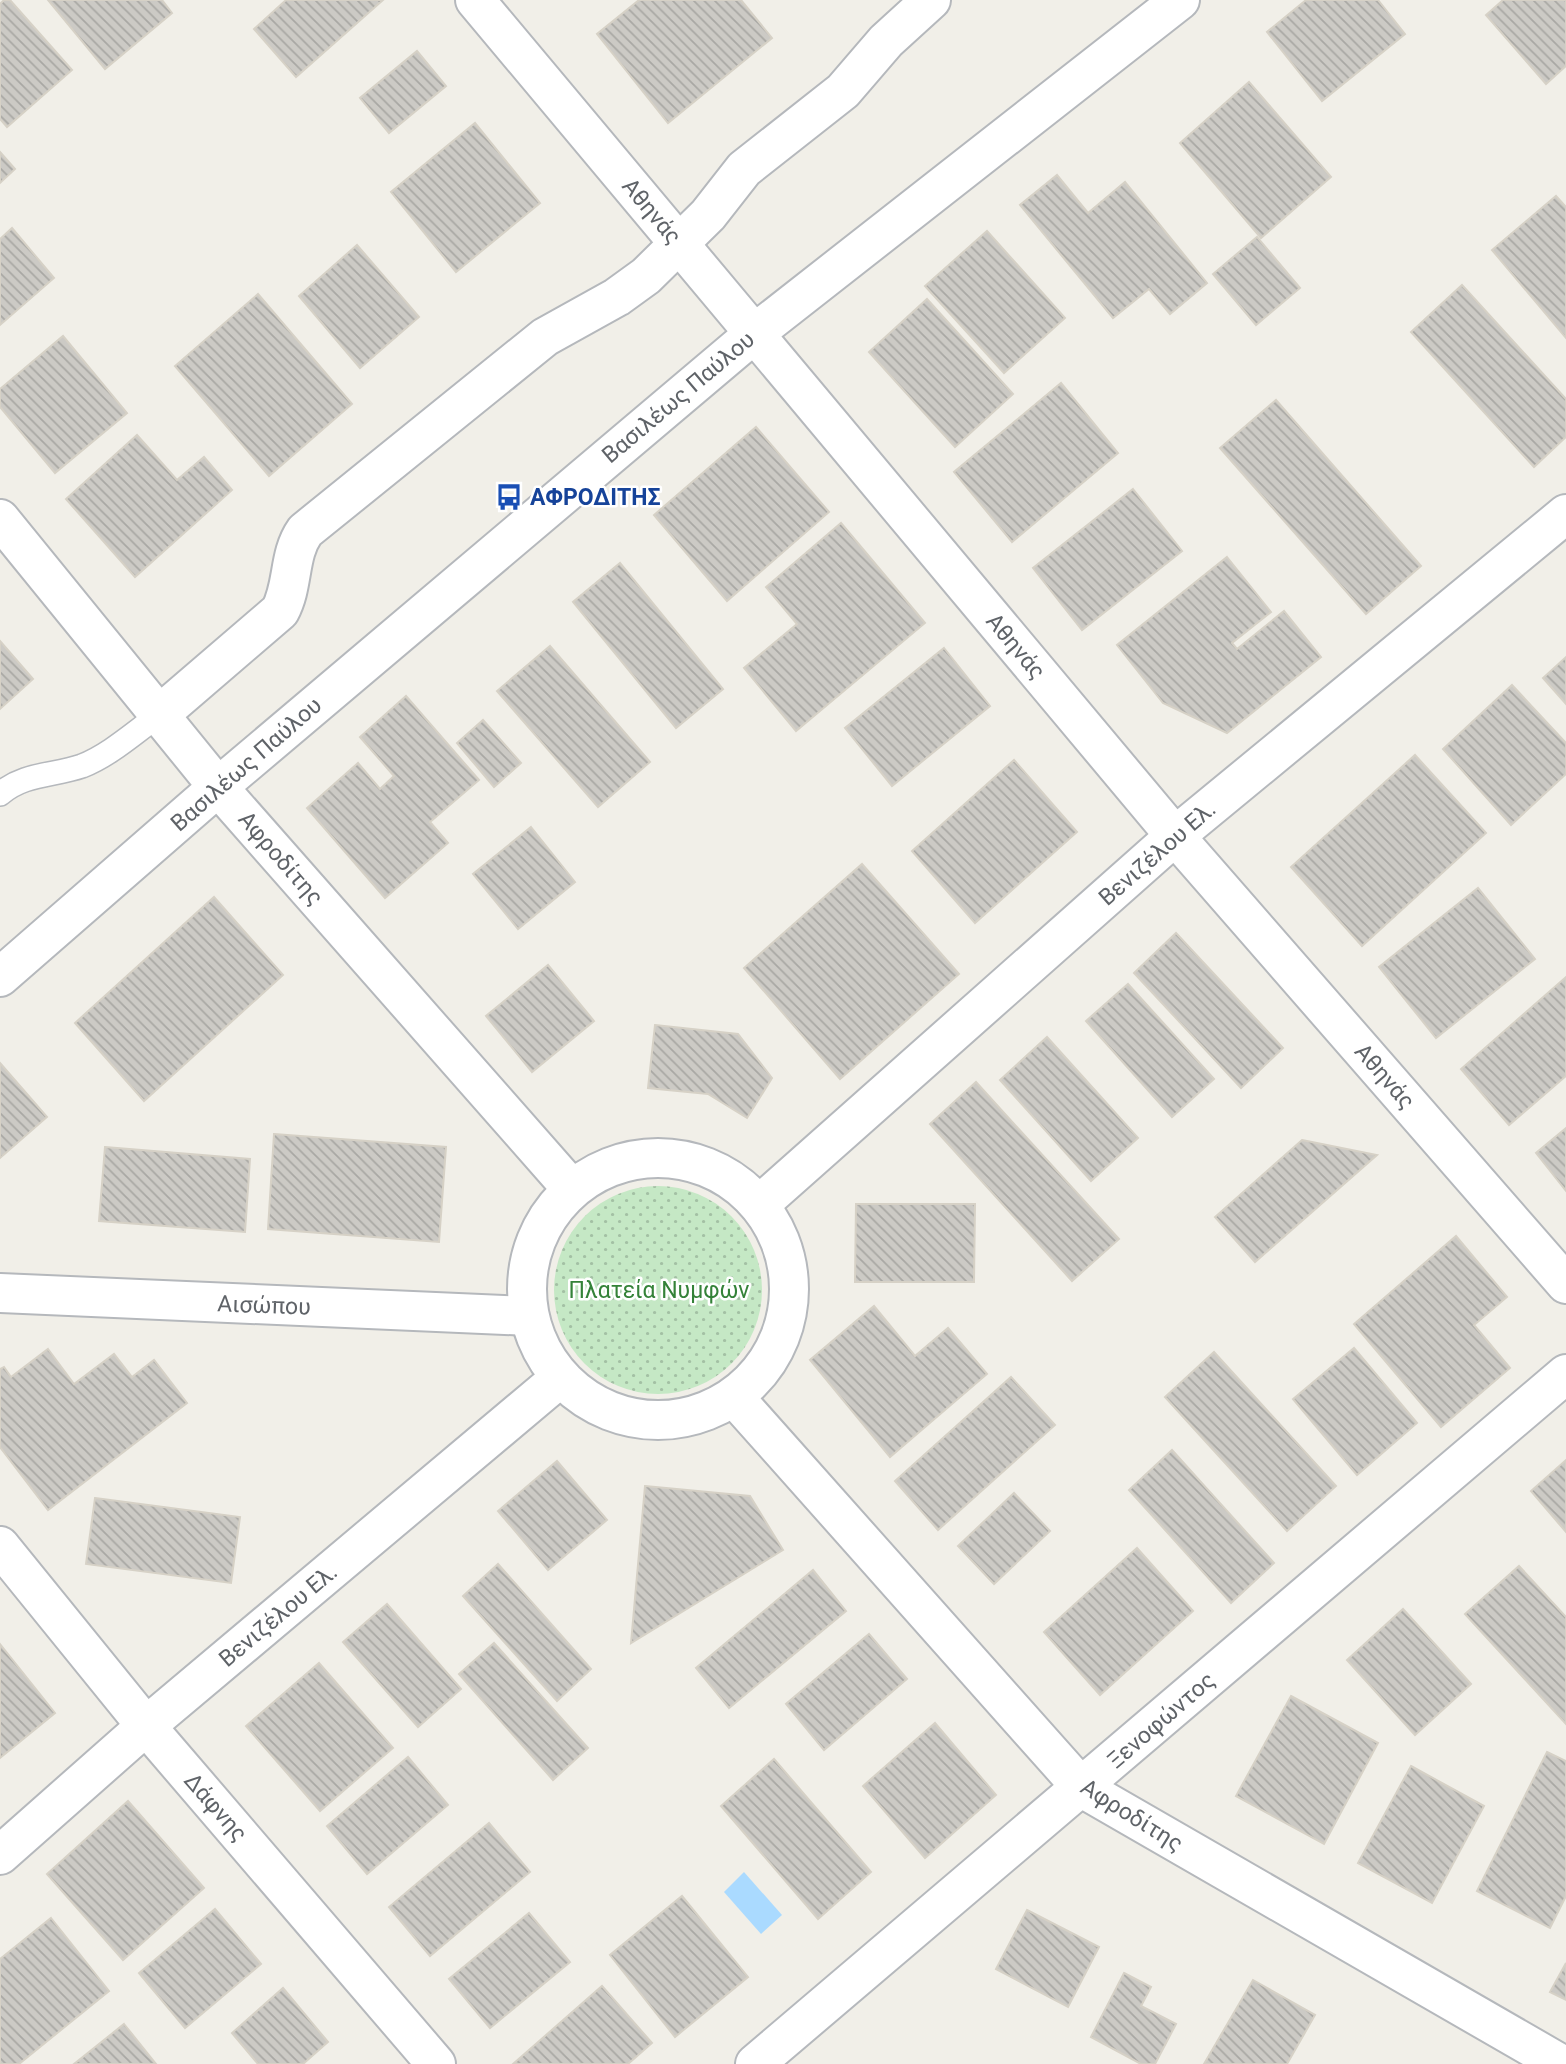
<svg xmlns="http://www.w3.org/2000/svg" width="1566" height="2064" viewBox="0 0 1566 2064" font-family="Roboto,sans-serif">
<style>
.park{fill:url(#park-dots)}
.water{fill:#aadaff}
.building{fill:url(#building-back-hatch);stroke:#d6d1c6;stroke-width:2}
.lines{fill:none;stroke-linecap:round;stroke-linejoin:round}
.service-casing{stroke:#b5b8bc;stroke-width:26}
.minor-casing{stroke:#b5b8bc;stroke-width:42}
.tertiary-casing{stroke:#b5b8bc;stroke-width:42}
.service{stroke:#fff;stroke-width:23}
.minor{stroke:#fff;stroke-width:38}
.tertiary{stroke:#fff;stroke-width:38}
.labels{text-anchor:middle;stroke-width:5;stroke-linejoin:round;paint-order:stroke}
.street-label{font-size:23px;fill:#5f6368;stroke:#fff}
.transit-label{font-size:23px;font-weight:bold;fill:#164399;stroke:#fff;text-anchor:start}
.park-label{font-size:23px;fill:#348238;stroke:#fff}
</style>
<defs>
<pattern id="park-dots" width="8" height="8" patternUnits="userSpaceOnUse" patternTransform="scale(1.75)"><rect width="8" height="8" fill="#c5e8c5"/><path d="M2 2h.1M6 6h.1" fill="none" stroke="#a3c0a4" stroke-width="1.8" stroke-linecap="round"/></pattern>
<pattern id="building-back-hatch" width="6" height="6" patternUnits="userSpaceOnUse" patternTransform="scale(1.75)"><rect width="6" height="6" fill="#cccac5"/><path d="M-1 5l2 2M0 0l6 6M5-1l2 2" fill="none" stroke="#a9a8a4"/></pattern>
</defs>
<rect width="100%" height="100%" fill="#f1efe8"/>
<circle class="park" cx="658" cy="1290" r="104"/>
<path class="water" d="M744,1872L782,1915L761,1934L724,1892Z"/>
<g class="building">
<path d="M4,0H10L72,70L7,127L0,119V4Z"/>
<path d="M48,0H162L172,13L105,69Z"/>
<path d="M286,0H383L296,77L254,29Z"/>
<path d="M639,0H741L772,38L668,123L597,34Z"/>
<path d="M1306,0H1378L1405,34L1322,101L1267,32Z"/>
<path d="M1503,0H1566V66L1546,84L1486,15Z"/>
<path d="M417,51L446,86L389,133L360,98Z"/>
<path d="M1249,82L1331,177L1261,238L1180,143Z"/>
<path d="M475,123L540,203L456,272L391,192Z"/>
<path d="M0,152L15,169L0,183Z"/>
<path d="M1057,175L1088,213L1125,182L1207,283L1170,314L1149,289L1113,318L1020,205Z"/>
<path d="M1556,196L1566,207V338L1492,250Z"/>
<path d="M12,228L54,278L0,325V239Z"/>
<path d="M987,231L1065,318L1004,373L925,286Z"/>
<path d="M1257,237L1300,288L1256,325L1213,274Z"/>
<path d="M357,245L419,317L360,368L299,296Z"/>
<path d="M1462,285L1566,399V437L1534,467L1411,332Z"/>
<path d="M258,294L352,404L269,476L175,366Z"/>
<path d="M927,299L1013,394L955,447L869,352Z"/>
<path d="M63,336L127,413L55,473L0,407V389Z"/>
<path d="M1061,383L1118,453L1012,542L954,472Z"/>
<path d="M1276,400L1421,566L1366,614L1220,448Z"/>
<path d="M756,427L829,512L727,601L654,515Z"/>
<path d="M137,435L177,480L204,457L232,490L135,577L66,499Z"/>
<path d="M1133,489L1182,551L1082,630L1033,568Z"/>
<path d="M841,523L925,623L796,731L744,668L797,624L766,587Z"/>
<path d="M1227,557L1271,612L1232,643L1237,649L1284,611L1321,657L1227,733L1163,703L1117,645Z"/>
<path d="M620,563L723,689L676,728L573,602Z"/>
<path d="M0,641L33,679L0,709Z"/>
<path d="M550,646L650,762L598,807L497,691Z"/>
<path d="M944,648L990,706L892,786L845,728Z"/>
<path d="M1566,657V704L1543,678Z"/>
<path d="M1512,685L1566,743V774L1511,825L1443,749Z"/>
<path d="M406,696L479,780L430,822L448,843L385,898L307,808L358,763L380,789L394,776L360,737Z"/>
<path d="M483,720L521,763L494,787L457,743Z"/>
<path d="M1415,755L1486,833L1362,946L1291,867Z"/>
<path d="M1014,760L1077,832L975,923L912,851Z"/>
<path d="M531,827L575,882L518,929L473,874Z"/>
<path d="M862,864L959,974L840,1079L744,968Z"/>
<path d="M1478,888L1535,959L1436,1038L1379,967Z"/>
<path d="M214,897L283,975L144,1101L75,1023Z"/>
<path d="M1176,933L1283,1048L1241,1088L1134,973Z"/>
<path d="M548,965L594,1021L532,1072L486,1016Z"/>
<path d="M1566,977V1076L1509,1125L1461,1069Z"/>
<path d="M1128,984L1214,1079L1172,1117L1086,1021Z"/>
<path d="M655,1025L738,1034L772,1078L747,1118L708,1094L648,1088Z"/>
<path d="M1047,1037L1138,1138L1091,1181L1000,1080Z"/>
<path d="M0,1063L47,1117L0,1158Z"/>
<path d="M976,1082L1119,1239L1072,1281L930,1124Z"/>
<path d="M1566,1128V1191L1536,1153Z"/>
<path d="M274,1134L446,1147L439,1242L268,1229Z"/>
<path d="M1302,1140L1377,1155L1255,1262L1215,1217Z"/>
<path d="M105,1147L250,1159L245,1232L99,1221Z"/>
<path d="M856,1204H975L974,1282H855Z"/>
<path d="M1456,1236L1507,1297L1474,1325L1510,1368L1441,1427L1354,1324Z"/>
<path d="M874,1306L915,1356L948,1328L987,1374L890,1457L810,1360Z"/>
<path d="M1354,1348L1417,1423L1357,1475L1293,1399Z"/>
<path d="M48,1349L74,1384L114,1354L132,1377L154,1360L187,1403L48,1510L0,1447V1369L4,1367L11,1377Z"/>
<path d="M1214,1352L1336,1486L1287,1531L1165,1397Z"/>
<path d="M1011,1377L1055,1425L938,1530L895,1481Z"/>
<path d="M1172,1450L1274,1563L1231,1603L1129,1490Z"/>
<path d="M1566,1460V1532L1531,1491Z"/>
<path d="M557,1461L607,1520L548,1570L498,1511Z"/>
<path d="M645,1486L750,1496L783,1550L631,1643Z"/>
<path d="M1014,1493L1050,1531L994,1584L958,1546Z"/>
<path d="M95,1498L240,1517L231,1583L86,1564Z"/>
<path d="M1137,1548L1193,1611L1100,1695L1044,1632Z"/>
<path d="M498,1564L591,1669L557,1701L463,1596Z"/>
<path d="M1519,1566L1566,1617V1724L1465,1614Z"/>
<path d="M813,1570L846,1611L729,1708L696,1668Z"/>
<path d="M387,1604L461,1689L418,1727L343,1642Z"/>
<path d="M1403,1609L1471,1684L1415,1735L1347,1660Z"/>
<path d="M869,1634L907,1679L824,1750L786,1704Z"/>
<path d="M494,1643L588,1748L553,1780L459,1674Z"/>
<path d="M0,1644L55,1713L0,1758Z"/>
<path d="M319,1663L393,1748L320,1811L246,1726Z"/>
<path d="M1291,1696L1378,1743L1324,1844L1236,1796Z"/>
<path d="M935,1723L996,1795L925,1858L863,1786Z"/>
<path d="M1547,1752L1566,1761V1896L1550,1928L1477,1891Z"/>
<path d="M408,1757L448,1805L367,1874L327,1826Z"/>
<path d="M774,1759L871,1872L818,1919L721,1806Z"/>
<path d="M1411,1766L1484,1806L1432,1903L1358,1863Z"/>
<path d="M128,1801L204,1888L123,1960L47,1874Z"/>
<path d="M489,1823L530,1872L430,1956L389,1907Z"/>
<path d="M682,1896L748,1977L675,2037L610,1955Z"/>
<path d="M215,1909L261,1964L185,2028L139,1973Z"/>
<path d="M1027,1910L1099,1947L1068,2007L996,1969Z"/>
<path d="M529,1913L570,1962L490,2028L449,1979Z"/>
<path d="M51,1918L109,1991L19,2064H0V1959Z"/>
<path d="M1566,1963V2000L1550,1992Z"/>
<path d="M1124,1973L1151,1987L1141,2006L1176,2024L1155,2064H1141L1091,2037Z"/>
<path d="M1253,1980L1315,2015L1287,2064H1204Z"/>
<path d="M602,1986L652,2043L628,2064H513Z"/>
<path d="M283,1988L328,2042L303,2064H258L232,2033Z"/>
<path d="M124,2024L156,2064H74Z"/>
</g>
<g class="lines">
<defs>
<path id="service" d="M0,794C24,773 53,776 82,766C110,755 135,732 159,715"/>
<g id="minor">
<path d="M475,0L1175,836L1566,1284"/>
<path d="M0,519L218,787L572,1189"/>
<path d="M159,715L280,611C294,585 288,555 305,531L545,337L617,297L646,276L708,215L744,169L843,91L886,41L931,0"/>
<circle cx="658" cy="1289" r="131"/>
<path d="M759,1205L1175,836L1566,514"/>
<path d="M0,1293L529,1316"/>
<path d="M734,1397L1082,1788L1561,2064"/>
<path d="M0,1546L146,1726L436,2064"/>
<path d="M0,1855L146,1726L560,1378"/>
<path d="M755,2064L1566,1374"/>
</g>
<path id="tertiary" d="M0,977L218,787L755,333L1180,0"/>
</defs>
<use href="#service" class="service-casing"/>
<use href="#minor" class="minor-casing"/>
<use href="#tertiary" class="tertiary-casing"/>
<use href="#service" class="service"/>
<use href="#minor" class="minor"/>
<use href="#tertiary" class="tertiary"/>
</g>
<defs>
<symbol id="bus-bare" viewBox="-9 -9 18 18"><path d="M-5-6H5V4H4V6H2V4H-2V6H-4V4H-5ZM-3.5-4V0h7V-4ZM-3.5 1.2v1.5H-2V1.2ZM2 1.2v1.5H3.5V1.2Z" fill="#1a4fb4" stroke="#fff" stroke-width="2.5" paint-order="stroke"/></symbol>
</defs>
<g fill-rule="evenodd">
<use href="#bus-bare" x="490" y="478" width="38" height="38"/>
</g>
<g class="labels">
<g class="street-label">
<text transform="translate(652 211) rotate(50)" y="8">Αθηνάς</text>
<text transform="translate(678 397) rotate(-40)" y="8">Βασιλέως Παύλου</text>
<text transform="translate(1016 646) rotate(50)" y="8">Αθηνάς</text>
<text transform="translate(246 764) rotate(-41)" y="8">Βασιλέως Παύλου</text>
<text transform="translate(1157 853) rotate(-41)" y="8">Βενιζέλου Ελ.</text>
<text transform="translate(281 858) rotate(49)" y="8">Αφροδίτης</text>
<text transform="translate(1385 1076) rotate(49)" y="8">Αθηνάς</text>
<text transform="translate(264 1305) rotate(2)" y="8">Αισώπου</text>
<text transform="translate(278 1615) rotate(-40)" y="8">Βενιζέλου Ελ.</text>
<text transform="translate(1161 1720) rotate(-41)" y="8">Ξενοφώντος</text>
<text transform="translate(216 1807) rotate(49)" y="8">Δάφνης</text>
<text transform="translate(1132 1815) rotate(32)" y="8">Αφροδίτης</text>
</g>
<g class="transit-label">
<text x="530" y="505">ΑΦΡΟΔΙΤΗΣ</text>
</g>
<g class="park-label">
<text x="659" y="1298">Πλατεία Νυμφών</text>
</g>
</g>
</svg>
